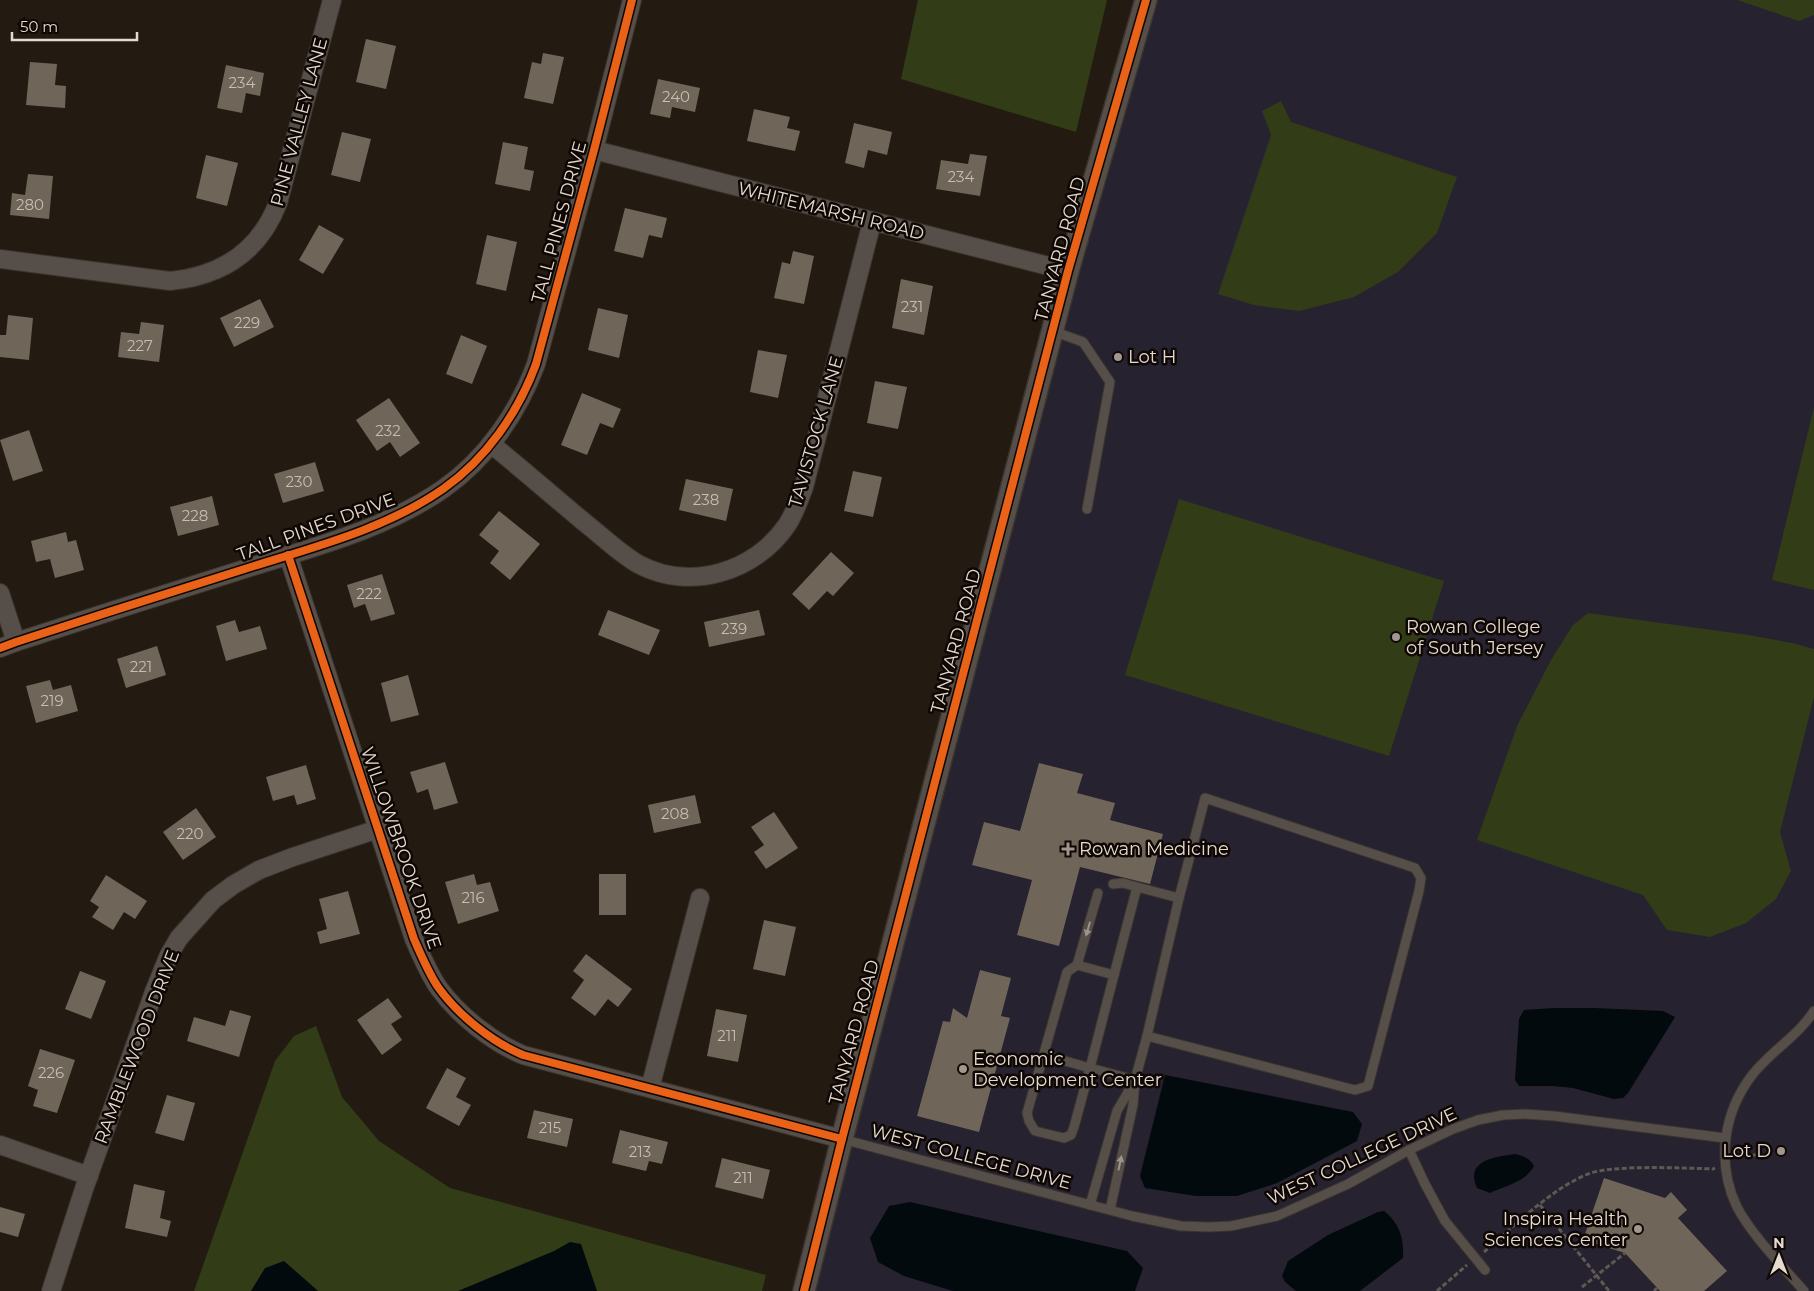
<svg xmlns="http://www.w3.org/2000/svg" width="1814" height="1291" viewBox="0 0 1814 1291" font-family="Montserrat,sans-serif">
<style>
.education{fill:#26222f}
.green{fill:#323d17}
.water{fill:#030a0d}
.building{fill:#706559}
.lines{fill:none;stroke-linecap:round;stroke-linejoin:round}
.service-casing{stroke:#3b352e;stroke-width:11}
.minor-casing{stroke:#3b352e;stroke-width:20}
.tertiary-casing{stroke:#3b352e;stroke-width:24}
.path{stroke:#5f5953;stroke-width:3;stroke-dasharray:5 2.5;stroke-linecap:butt}
.service{stroke:#564f49;stroke-width:9}
.minor{stroke:#564f49;stroke-width:18}
.tertiary{stroke:#564f49;stroke-width:21}
.cycleway-casing{stroke:#0e0703;stroke-width:11}
.cycleway{stroke:#ea6118;stroke-width:8}
.oneway{fill:#9e948c}
.poi-dot{fill:#a1978e;stroke:#0e0703;stroke-width:2}
.labels{text-anchor:middle;stroke-width:5;stroke-linejoin:round;paint-order:stroke}
.number-label{font-size:15px;fill:#c8bdb2}
.street-label{font-size:18px;fill:#e5dad0;stroke:#0e0703}
.poi-label{font-size:18px;fill:#e5dad0;stroke:#0e0703;text-anchor:start}
</style>
<rect width="100%" height="100%" fill="#231b12"/>
<path class="education" d="M1146,0H1814V1291H804Z"/>
<g class="green">
<path d="M918,0H1107L1076,132L901,79Z"/>
<path d="M1737,0H1814V15L1799,21Z"/>
<path d="M1281,101L1291,122L1457,177L1437,233L1398,272L1354,297L1299,311L1254,305L1218,294L1271,135L1262,111Z"/>
<path d="M1814,407V590L1772,580Z"/>
<path d="M1179,499L1444,581L1389,756L1125,675Z"/>
<path d="M1588,613L1749,635L1792,643L1814,649V697L1780,832L1791,871L1776,899L1746,923L1710,937L1667,930L1643,895L1477,840L1517,726L1551,660L1573,625Z"/>
<path d="M316,1026L342,1097L379,1141L450,1188L766,1275L762,1291H194L275,1061L294,1036Z"/>
</g>
<g class="water">
<path d="M1553,1008H1594L1663,1011L1675,1017L1628,1093L1623,1098L1614,1099L1573,1088L1553,1086H1519L1515,1080L1519,1019L1524,1010Z"/>
<path d="M1165,1075L1353,1112L1362,1124L1357,1141L1277,1183L1237,1196H1196L1145,1188L1140,1176Z"/>
<path d="M1515,1154C1523,1156 1530,1158 1534,1166C1526,1182 1505,1186 1490,1193L1477,1188C1464,1160 1496,1157 1515,1154Z"/>
<path d="M910,1202L1127,1251L1143,1268L1135,1291H953L904,1276L878,1262L870,1238L889,1206Z"/>
<path d="M1384,1211C1400,1223 1404,1240 1403,1258L1360,1291H1296L1285,1282L1282,1276L1288,1261L1328,1235L1378,1212Z"/>
<path d="M570,1242L581,1244L597,1291H458L554,1251Z"/>
<path d="M284,1261L317,1290L318,1291H251L265,1268Z"/>
</g>
<g class="building">
<path d="M366,39L396,46L386,89L356,82Z"/>
<path d="M543,53L564,57L553,104L524,98L532,62L541,64Z"/>
<path d="M30,62L57,64L55,85L66,86L65,108L26,105Z"/>
<path d="M226,65L264,73L260,96L246,93L242,113L217,108Z"/>
<path d="M658,79L700,88L695,112L672,107L670,118L650,114Z"/>
<path d="M754,109L790,117L787,128L800,131L795,151L747,141Z"/>
<path d="M854,123L892,132L887,155L868,150L864,168L845,163Z"/>
<path d="M342,132L371,139L360,182L331,175Z"/>
<path d="M503,142L528,147L524,169L534,171L530,191L495,184Z"/>
<path d="M970,154L987,156L980,196L936,189L941,160L968,164Z"/>
<path d="M206,155L238,163L227,206L196,198Z"/>
<path d="M28,174L53,176L49,219L10,215L12,193L25,195Z"/>
<path d="M625,208L667,218L662,238L649,235L643,258L614,251Z"/>
<path d="M319,225L344,239L323,274L299,260Z"/>
<path d="M487,235L517,242L506,291L476,284Z"/>
<path d="M793,251L814,256L804,304L774,298L782,262L790,264Z"/>
<path d="M901,279L933,286L924,335L892,328Z"/>
<path d="M260,299L274,327L234,347L220,318Z"/>
<path d="M598,308L628,315L619,358L588,350Z"/>
<path d="M8,315L33,318L29,360L0,357V335H6Z"/>
<path d="M141,322L164,325L159,362L118,357L121,332L139,334Z"/>
<path d="M461,335L487,346L472,384L446,374Z"/>
<path d="M758,350L787,355L778,398L750,392Z"/>
<path d="M875,381L907,387L898,429L867,423Z"/>
<path d="M582,393L621,409L613,428L600,423L587,455L561,445Z"/>
<path d="M389,398L420,443L400,457L390,442L377,451L356,420Z"/>
<path d="M29,430L43,471L13,481L0,440Z"/>
<path d="M315,462L324,491L283,503L274,474Z"/>
<path d="M853,471L882,477L873,517L844,511Z"/>
<path d="M686,479L733,489L726,521L679,510Z"/>
<path d="M212,496L219,525L178,536L170,507Z"/>
<path d="M499,511L540,544L510,580L490,563L499,551L479,535Z"/>
<path d="M66,532L68,542L76,540L84,570L55,578L50,559L36,562L31,541Z"/>
<path d="M831,552L854,573L833,596L827,591L809,610L792,594Z"/>
<path d="M382,574L395,614L371,621L365,604L354,608L347,585Z"/>
<path d="M608,610L660,630L649,655L598,635Z"/>
<path d="M759,610L765,635L709,647L704,622Z"/>
<path d="M235,620L239,632L260,626L267,649L226,661L216,626Z"/>
<path d="M157,646L166,675L126,688L117,659Z"/>
<path d="M408,675L419,715L391,722L381,683Z"/>
<path d="M50,680L53,690L71,685L78,711L36,723L26,686Z"/>
<path d="M445,762L458,803L434,810L428,789L417,793L410,772Z"/>
<path d="M1039,763L1083,774L1077,793L1115,803L1110,820L1163,834L1150,884L1080,867L1059,946L1017,935L1032,880L972,865L984,822L1020,831Z"/>
<path d="M306,765L316,799L297,805L294,795L273,801L266,777Z"/>
<path d="M695,795L701,823L654,833L648,805Z"/>
<path d="M196,808L216,837L183,860L163,832Z"/>
<path d="M774,812L798,848L766,869L754,852L764,845L751,827Z"/>
<path d="M474,874L477,885L490,882L499,911L458,924L445,882Z"/>
<rect x="599" y="874" width="27" height="41"/>
<path d="M106,875L147,901L135,919L124,912L113,930L92,917L99,907L90,901Z"/>
<path d="M348,891L360,934L320,944L317,932L327,929L319,899Z"/>
<path d="M764,920L796,927L785,976L753,969Z"/>
<path d="M586,954L632,989L618,1007L608,999L595,1016L571,998L584,980L573,971Z"/>
<path d="M980,970L1011,978L1001,1016L1010,1018L979,1132L917,1116L943,1021L950,1022L953,1008L967,1018Z"/>
<path d="M80,971L106,981L91,1019L65,1009Z"/>
<path d="M388,998L402,1017L391,1024L402,1040L382,1055L357,1020Z"/>
<path d="M716,1009L747,1015L738,1062L707,1056Z"/>
<path d="M230,1010L251,1016L239,1057L187,1041L194,1017L225,1026Z"/>
<path d="M40,1049L75,1060L57,1113L33,1106L38,1090L28,1086Z"/>
<path d="M447,1068L466,1078L456,1097L471,1105L459,1126L426,1108Z"/>
<path d="M167,1095L195,1103L184,1141L155,1133Z"/>
<path d="M534,1110L573,1119L567,1147L527,1138Z"/>
<path d="M620,1130L668,1142L662,1164L649,1161L646,1171L612,1163Z"/>
<path d="M722,1158L770,1170L763,1199L715,1187Z"/>
<path d="M1604,1178L1665,1198L1671,1192L1687,1210L1678,1218L1727,1271L1704,1291H1660L1625,1253L1583,1240Z"/>
<path d="M134,1184L165,1191L160,1218L171,1221L167,1237L125,1228Z"/>
<path d="M0,1207L25,1214L18,1237L0,1232Z"/>
</g>
<g class="lines">
<defs>
<g id="service">
<path d="M1053,331L1083,342L1110,382L1087,509"/>
<path d="M1205,798L1415,868L1421,878L1419,891L1368,1086L1355,1090L1147,1036L1135,1080L1090,1068L1074,1127L1071,1135L1064,1138L1035,1131L1029,1121L1027,1113L1067,972L1077,965L1114,975L1137,887L1179,898Z"/>
<path d="M1113,884L1123,883L1137,887"/>
<path d="M1077,965L1098,893"/>
<path d="M1147,1036L1179,898"/>
<path d="M1044,1055L1090,1068L1114,975"/>
<path d="M842,1139L1132,1216L1181,1226L1209,1227L1231,1226L1277,1216L1348,1184L1409,1150L1453,1129L1478,1120L1503,1115L1525,1114L1554,1116L1725,1138"/>
<path d="M1409,1150L1425,1184L1445,1221L1485,1270"/>
<path d="M1090,1205L1117,1111L1135,1080L1133,1105L1110,1210"/>
<path d="M1804,1291C1783,1267 1751,1234 1737,1207C1716,1163 1723,1112 1753,1074C1771,1051 1798,1036 1814,1011"/>
</g>
<g id="minor">
<path d="M594,150L1068,271"/>
<path d="M0,259L170,281C221,276 259,252 278,203L332,0"/>
<path d="M491,444C522,469 553,496 584,522C602,536 619,553 638,564C690,592 755,572 787,525C795,513 799,500 804,487L872,222"/>
<path d="M288,555L414,939C421,955 428,972 438,987C458,1015 492,1042 523,1055L842,1139"/>
<path d="M0,593L16,642"/>
<path d="M0,648L16,642C95,616 175,591 254,566C318,546 387,528 443,489C486,459 518,413 536,364L594,150L632,0"/>
<path d="M650,1088L700,898"/>
<path d="M0,1145L89,1176"/>
<path d="M51,1291L84,1189L154,992L169,955L179,938L213,900L233,885L259,870L293,857L378,829"/>
</g>
<path id="tertiary" d="M804,1291L842,1139L1068,271L1146,0"/>
</defs>
<use href="#service" class="service-casing"/>
<use href="#minor" class="minor-casing"/>
<use href="#tertiary" class="tertiary-casing"/>
<g class="path">
<path d="M1736,1156L1772,1154"/>
<path d="M1540,1205L1609,1291"/>
<path d="M1484,1252C1514,1226 1554,1186 1591,1173C1604,1169 1616,1169 1629,1168C1657,1167 1685,1168 1713,1169L1715,1168"/>
<path d="M1582,1287L1625,1253"/>
<path d="M1437,1291L1467,1265"/>
<path d="M1654,1291L1657,1288"/>
</g>
<use href="#service" class="service"/>
<use href="#minor" class="minor"/>
<use href="#tertiary" class="tertiary"/>
<defs>
<g id="cycleway">
<path d="M288,555L414,939C421,955 428,972 438,987C458,1015 492,1042 523,1055L842,1139"/>
<path d="M0,648L16,642C95,616 175,591 254,566C318,546 387,528 443,489C486,459 518,413 536,364L594,150L632,0"/>
<path d="M804,1291L842,1139L1068,271L1146,0"/>
</g>
</defs>
<use href="#cycleway" class="cycleway-casing"/>
<use href="#cycleway" class="cycleway"/>
</g>
<defs><path id="oneway-solid" d="M-6-.8H1V-3.2L6.5 0L1 3.2V.8H-6Z" transform="scale(1.25)"/></defs>
<g class="oneway">
<use href="#oneway-solid" transform="translate(1088 929) rotate(106)"/>
<use href="#oneway-solid" transform="translate(1120 1163) rotate(-78)"/>
</g>
<g class="poi-dot">
<circle cx="1118" cy="357" r="5"/>
<circle cx="1396" cy="637" r="5"/>
<path d="M1065.5 841.5h5v5h5v5h-5v5h-5v-5h-5v-5h5z"/>
<circle cx="963" cy="1069" r="5"/>
<circle cx="1781" cy="1151" r="5"/>
<circle cx="1638" cy="1229" r="5"/>
</g>
<g class="labels">
<g class="number-label">
<text x="242" y="88">234</text>
<text x="676" y="102">240</text>
<text x="961" y="182">234</text>
<text x="30" y="210">280</text>
<text x="912" y="312">231</text>
<text x="247" y="328">229</text>
<text x="140" y="351">227</text>
<text x="388" y="436">232</text>
<text x="299" y="487">230</text>
<text x="706" y="505">238</text>
<text x="195" y="521">228</text>
<text x="369" y="599">222</text>
<text x="734" y="634">239</text>
<text x="141" y="672">221</text>
<text x="52" y="706">219</text>
<text x="675" y="819">208</text>
<text x="190" y="839">220</text>
<text x="473" y="903">216</text>
<text x="727" y="1041">211</text>
<text x="51" y="1078">226</text>
<text x="550" y="1133">215</text>
<text x="640" y="1157">213</text>
<text x="743" y="1183">211</text>
</g>
<g class="street-label">
<text transform="translate(299 122) rotate(-75)" y="6">PINE VALLEY LANE</text>
<text transform="translate(831 211) rotate(14)" y="6">WHITEMARSH ROAD</text>
<text transform="translate(559 222) rotate(-75)" y="6">TALL PINES DRIVE</text>
<text transform="translate(1060 249) rotate(-75)" y="6">TANYARD ROAD</text>
<text transform="translate(816 432) rotate(-74)" y="6">TAVISTOCK LANE</text>
<text transform="translate(316 527) rotate(-20)" y="6">TALL PINES DRIVE</text>
<text transform="translate(956 641) rotate(-75)" y="6">TANYARD ROAD</text>
<text transform="translate(401 848) rotate(71)" y="6">WILLOWBROOK DRIVE</text>
<text transform="translate(854 1032) rotate(-75)" y="6">TANYARD ROAD</text>
<text transform="translate(137 1047) rotate(-69)" y="6">RAMBLEWOOD DRIVE</text>
<text transform="translate(1362 1156) rotate(-25)" y="6">WEST COLLEGE DRIVE</text>
<text transform="translate(971 1157) rotate(15)" y="6">WEST COLLEGE DRIVE</text>
</g>
<g class="poi-label">
<text x="1128" y="363">Lot H</text>
<text x="1406" y="633">Rowan College<tspan x="1406" dy="21">of South Jersey</tspan></text>
<text x="1079" y="855">Rowan Medicine</text>
<text x="973" y="1065">Economic<tspan x="973" dy="21">Development Center</tspan></text>
<text x="1771" y="1157" text-anchor="end">Lot D</text>
<text x="1628" y="1225" text-anchor="end">Inspira Health<tspan x="1628" dy="21">Sciences Center</tspan></text>
</g>
</g>
<g transform="translate(1779 1256)" stroke="#0e0703" stroke-width="4" paint-order="stroke">
<path d="M0-4L9 19L0 12L-9 19Z" fill="#e5dad0"/>
<text y="-8" font-size="14" font-weight="bold" text-anchor="middle" fill="#e5dad0">N</text>
</g>
<path d="M12 32v8h125v-8" fill="none" stroke="#e5dad0" stroke-width="2.5"/>
<text x="20" y="32" font-size="15" fill="#e5dad0" stroke="#0e0703" stroke-width="4" paint-order="stroke">50 m</text>
</svg>
